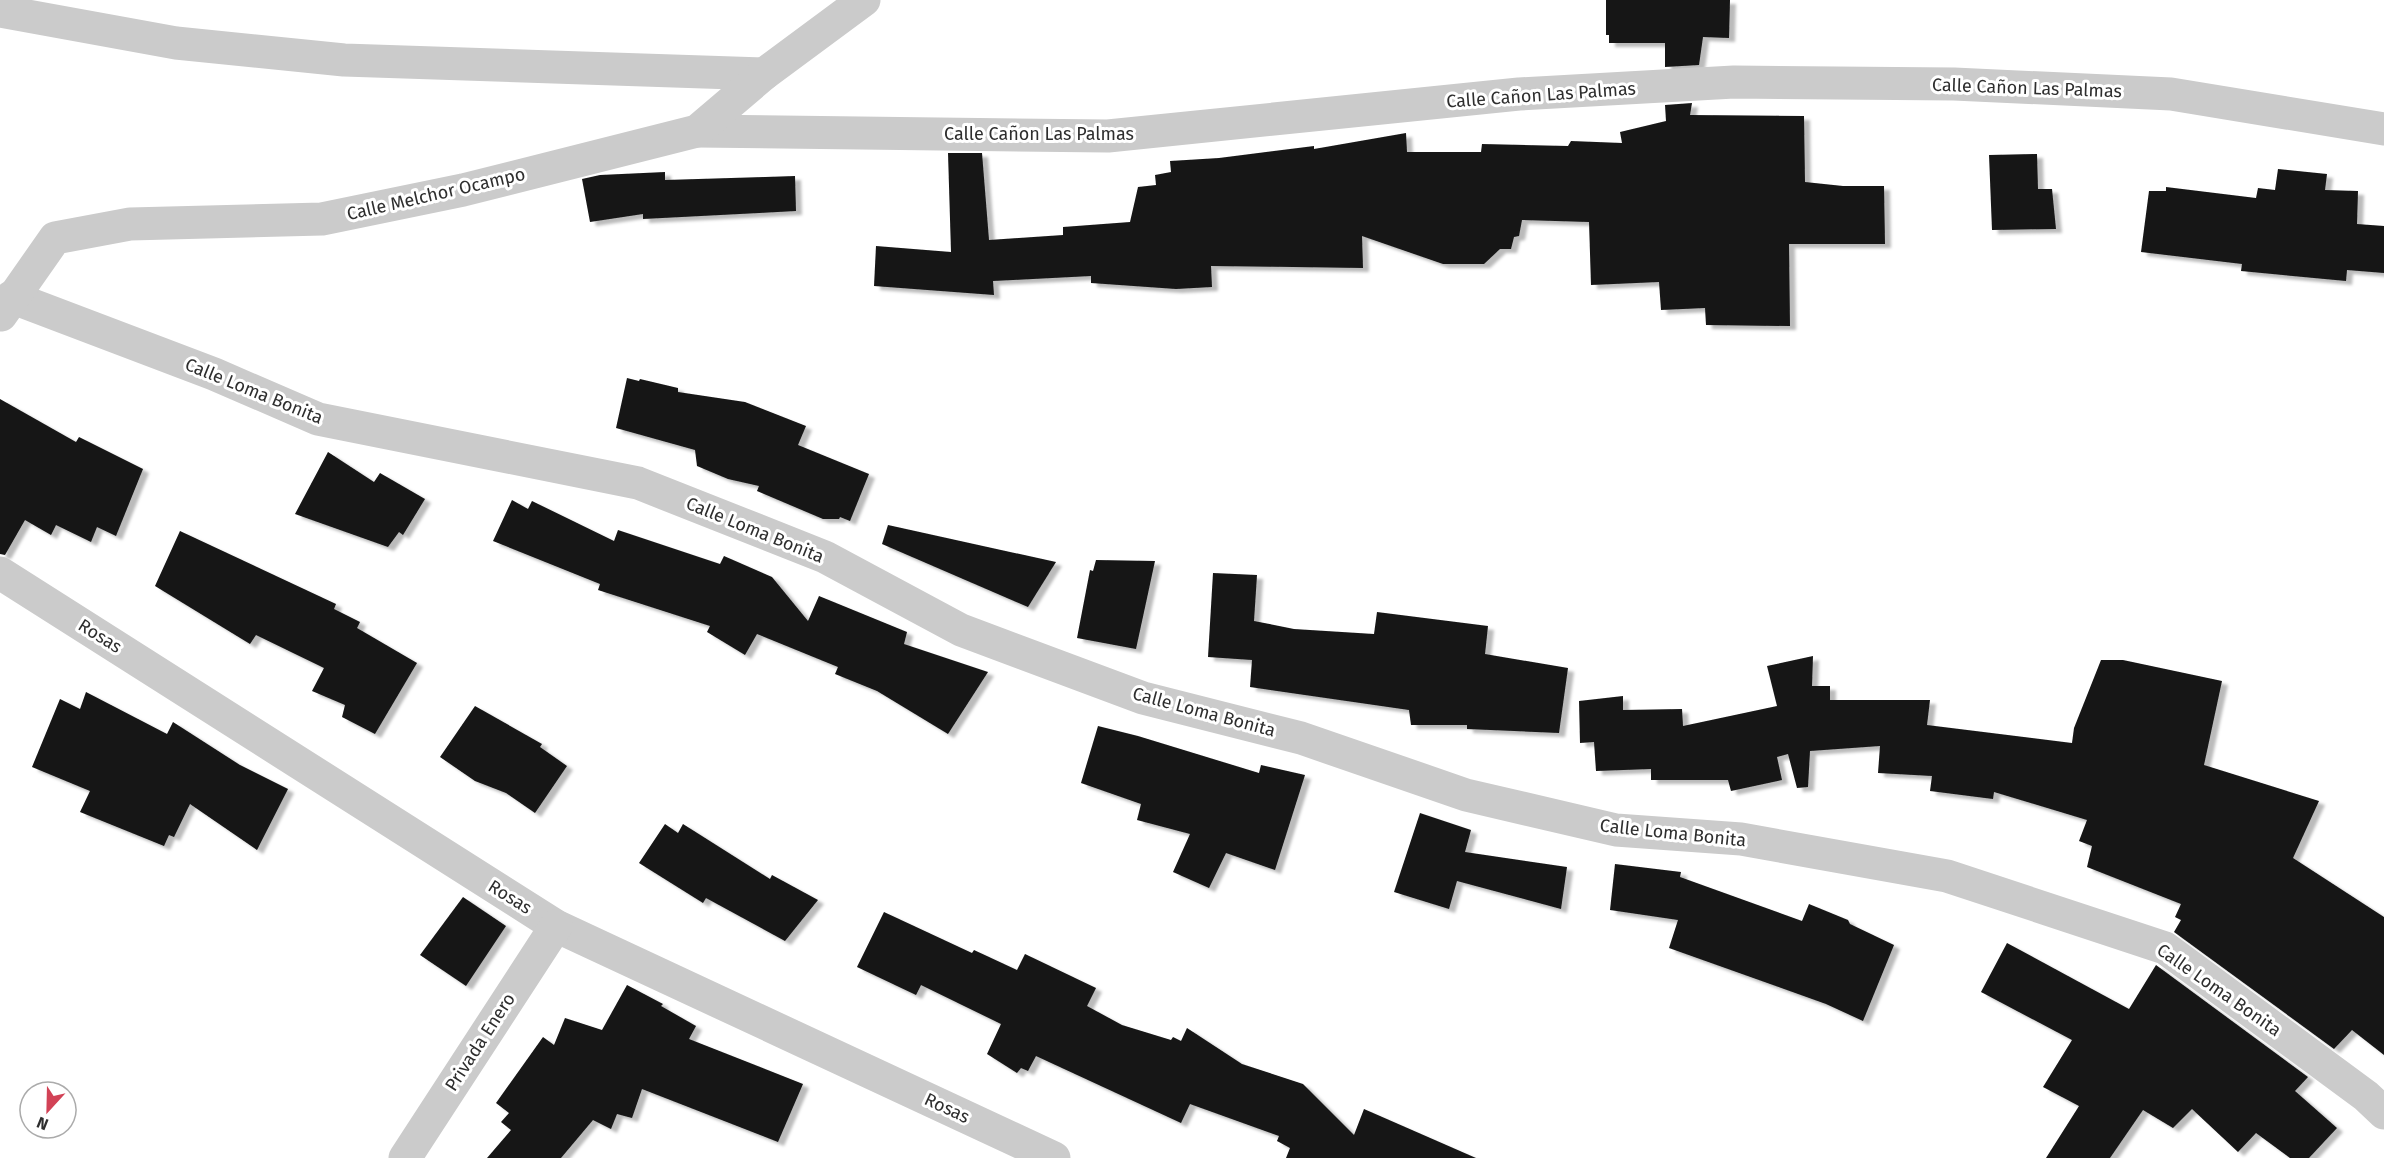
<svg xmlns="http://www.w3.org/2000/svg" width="2384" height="1158" viewBox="0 0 2384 1158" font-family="'Fira Sans',sans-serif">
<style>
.building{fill:#151515;filter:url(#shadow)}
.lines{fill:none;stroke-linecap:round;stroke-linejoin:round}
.minor{stroke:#cbcbcb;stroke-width:33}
.labels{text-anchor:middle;stroke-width:6;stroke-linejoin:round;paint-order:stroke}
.street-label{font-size:18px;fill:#2e2e2e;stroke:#fff}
</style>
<defs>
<filter id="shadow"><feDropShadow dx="6" dy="4" stdDeviation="1.5" flood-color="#0004"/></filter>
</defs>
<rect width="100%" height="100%" fill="#fff"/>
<g class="building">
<path d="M1606,0H1730L1729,38L1703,37L1699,65L1665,67V43H1609V35H1606Z"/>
<path d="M1692,103L1690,115L1804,116L1805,182L1843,186H1884L1885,244H1789L1790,326L1706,325L1705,308L1661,310L1659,282L1591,285L1589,222L1522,220L1519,236L1514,237L1511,249H1500L1484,264H1443L1362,236L1363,268L1211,266L1212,287L1176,289L1091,283V276L993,281L994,295L874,286L876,246L951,252L948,153H982L989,240L1063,235V227L1130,222L1138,187L1156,185L1155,175L1171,172L1170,161L1219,158L1314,146V149L1406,133L1407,152H1481L1482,144L1568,146L1571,141L1622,143L1620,132L1666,121L1665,105Z"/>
<path d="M2037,154L2038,189H2052L2056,229L1992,230L1989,155Z"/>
<path d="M2278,169L2327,174L2325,190L2358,191L2357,224L2384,226V273L2347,270L2346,281L2241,271L2242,264L2141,252L2149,191H2166V187L2256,198L2258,188L2275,190Z"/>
<path d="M665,172V180L795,176L796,211L643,219V214L590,222L582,179L600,175Z"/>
<path d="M627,378L639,381L640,379L678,388V392L745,402L806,426L798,445L869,474L850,521L840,517L839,519H823L757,491L759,486L728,479L697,466L695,450L616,428Z"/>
<path d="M0,399L76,442L79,437L143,469L116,536L97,527L91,542L56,525L51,535L25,520L5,555L0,554Z"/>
<path d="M328,452L374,482L380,473L425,499L403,535L399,532L388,547L295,514Z"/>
<path d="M512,500L528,509L532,501L614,541L618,530L720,564L724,556L772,577L808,621L819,596L907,632L904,644L988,672L948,734L877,691L835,674L838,667L757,634L745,655L707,632L710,626L598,590L600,584L493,541Z"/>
<path d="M888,525L1056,562L1028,607L882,544Z"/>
<path d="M180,531L336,604L334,609L360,622L357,628L417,663L375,734L342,717L345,705L312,691L324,668L256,635L250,644L155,586Z"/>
<path d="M1096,560L1155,561L1136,649L1077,638L1090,570L1093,571Z"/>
<path d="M1213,573L1257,575L1254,621L1294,629L1374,634L1377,612L1488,626L1485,654L1568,668L1559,733L1467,729V725H1411L1409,710L1250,687L1252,660L1208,657Z"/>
<path d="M1813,656L1812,686H1830V700H1930L1927,725L2072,743L2074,728L2101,660H2123L2222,681L2204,765L2319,801L2293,858L2384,917V1055L2352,1030L2334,1049L2174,932L2181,920L2175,917L2181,904L2087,867L2092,846L2079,841L2087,820L1994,792L1993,799L1930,791L1932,776L1878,773L1880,746L1810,751L1808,787L1797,788L1788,754L1777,757L1782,780L1731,791L1728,780H1651V769L1596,771L1594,742L1580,743L1579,701L1623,696V710L1682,709L1683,726L1777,706L1767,666Z"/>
<path d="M86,692L167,734L173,722L240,765L288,789L257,850L190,804L174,837L169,835L164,846L80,812L90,791L32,767L60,699L80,709Z"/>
<path d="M475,706L542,744L540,747L567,766L535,813L506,793L475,781L440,757Z"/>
<path d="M1098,726L1138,736L1259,773L1261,765L1305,775L1275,870L1226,853L1209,888L1173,872L1190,834L1137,820L1141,804L1081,783Z"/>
<path d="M1420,813L1471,830L1465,852L1567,867L1561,909L1457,881L1449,909L1394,892Z"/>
<path d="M665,824L678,833L683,824L770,879L772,875L818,900L785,941L706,898L703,903L639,863Z"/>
<path d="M1615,864L1681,872L1680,877L1802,921L1809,904L1848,920L1850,924L1894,945L1863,1021L1826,1004L1669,948L1678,920L1610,910Z"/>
<path d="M463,897L506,926L466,986L420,955Z"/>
<path d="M884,912L972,953L974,950L1017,970L1025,954L1096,988L1087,1006L1122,1025L1171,1040L1173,1037L1181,1041L1187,1028L1242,1064L1303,1084L1354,1135L1364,1109L1476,1158H1286L1290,1148L1277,1141L1279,1136L1190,1104L1181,1123L1036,1056L1028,1071L1021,1068L1017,1073L987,1054L1001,1024L921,985L916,995L857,967Z"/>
<path d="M2007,943L2129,1009L2156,965L2308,1077L2295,1091L2337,1128L2309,1158H2290L2256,1133L2238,1152L2192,1109L2173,1128L2143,1110L2110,1158H2046L2079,1106L2043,1087L2072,1040L1981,992Z"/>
<path d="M627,985L663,1004L661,1006L696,1026L689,1039L803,1084L778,1142L642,1089L632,1118L617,1114L611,1129L593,1120L561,1158H487L511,1130L501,1122L509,1113L496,1103L543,1037L554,1045L565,1018L602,1030Z"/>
</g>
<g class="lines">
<g class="minor">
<path d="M0,11L176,43L344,60L764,74"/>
<path d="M697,131L1108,136L1519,94L1734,82L1954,84L2171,94L2384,129"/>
<path d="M11,297L214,374L318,419L638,483L825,557L961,630L1143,698L1301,738L1466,795L1616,830L1741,839L1947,876L2165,948L2366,1096L2384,1113"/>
<path d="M1,315L55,238L130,224L322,219L463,190L697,131L764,74L864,0"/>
<path d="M0,573L556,926L1054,1158"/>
<path d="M405,1158L556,926"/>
</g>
</g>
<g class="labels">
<g class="street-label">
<text transform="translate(2027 88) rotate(2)" y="6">Calle Cañon Las Palmas</text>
<text transform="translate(1541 95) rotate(-4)" y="6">Calle Cañon Las Palmas</text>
<text x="1039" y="140">Calle Cañon Las Palmas</text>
<text transform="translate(436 194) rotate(-13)" y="6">Calle Melchor Ocampo</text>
<text transform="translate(254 391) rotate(22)" y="6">Calle Loma Bonita</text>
<text transform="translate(755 530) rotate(22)" y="6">Calle Loma Bonita</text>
<text transform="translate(100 636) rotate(32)" y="6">Rosas</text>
<text transform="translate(1204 712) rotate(15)" y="6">Calle Loma Bonita</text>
<text transform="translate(1673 833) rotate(6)" y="6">Calle Loma Bonita</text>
<text transform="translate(510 897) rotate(32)" y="6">Rosas</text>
<text transform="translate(2219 990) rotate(35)" y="6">Calle Loma Bonita</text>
<text transform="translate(480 1042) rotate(-57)" y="6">Privada Enero</text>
<text transform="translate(947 1108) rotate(25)" y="6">Rosas</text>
</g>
</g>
<g transform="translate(48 1110) rotate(202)"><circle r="28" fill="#ffffff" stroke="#ababab" stroke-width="1.5"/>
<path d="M0-4.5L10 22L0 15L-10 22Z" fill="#d24256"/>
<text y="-9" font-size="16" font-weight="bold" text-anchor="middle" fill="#2e2e2e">N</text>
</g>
</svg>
